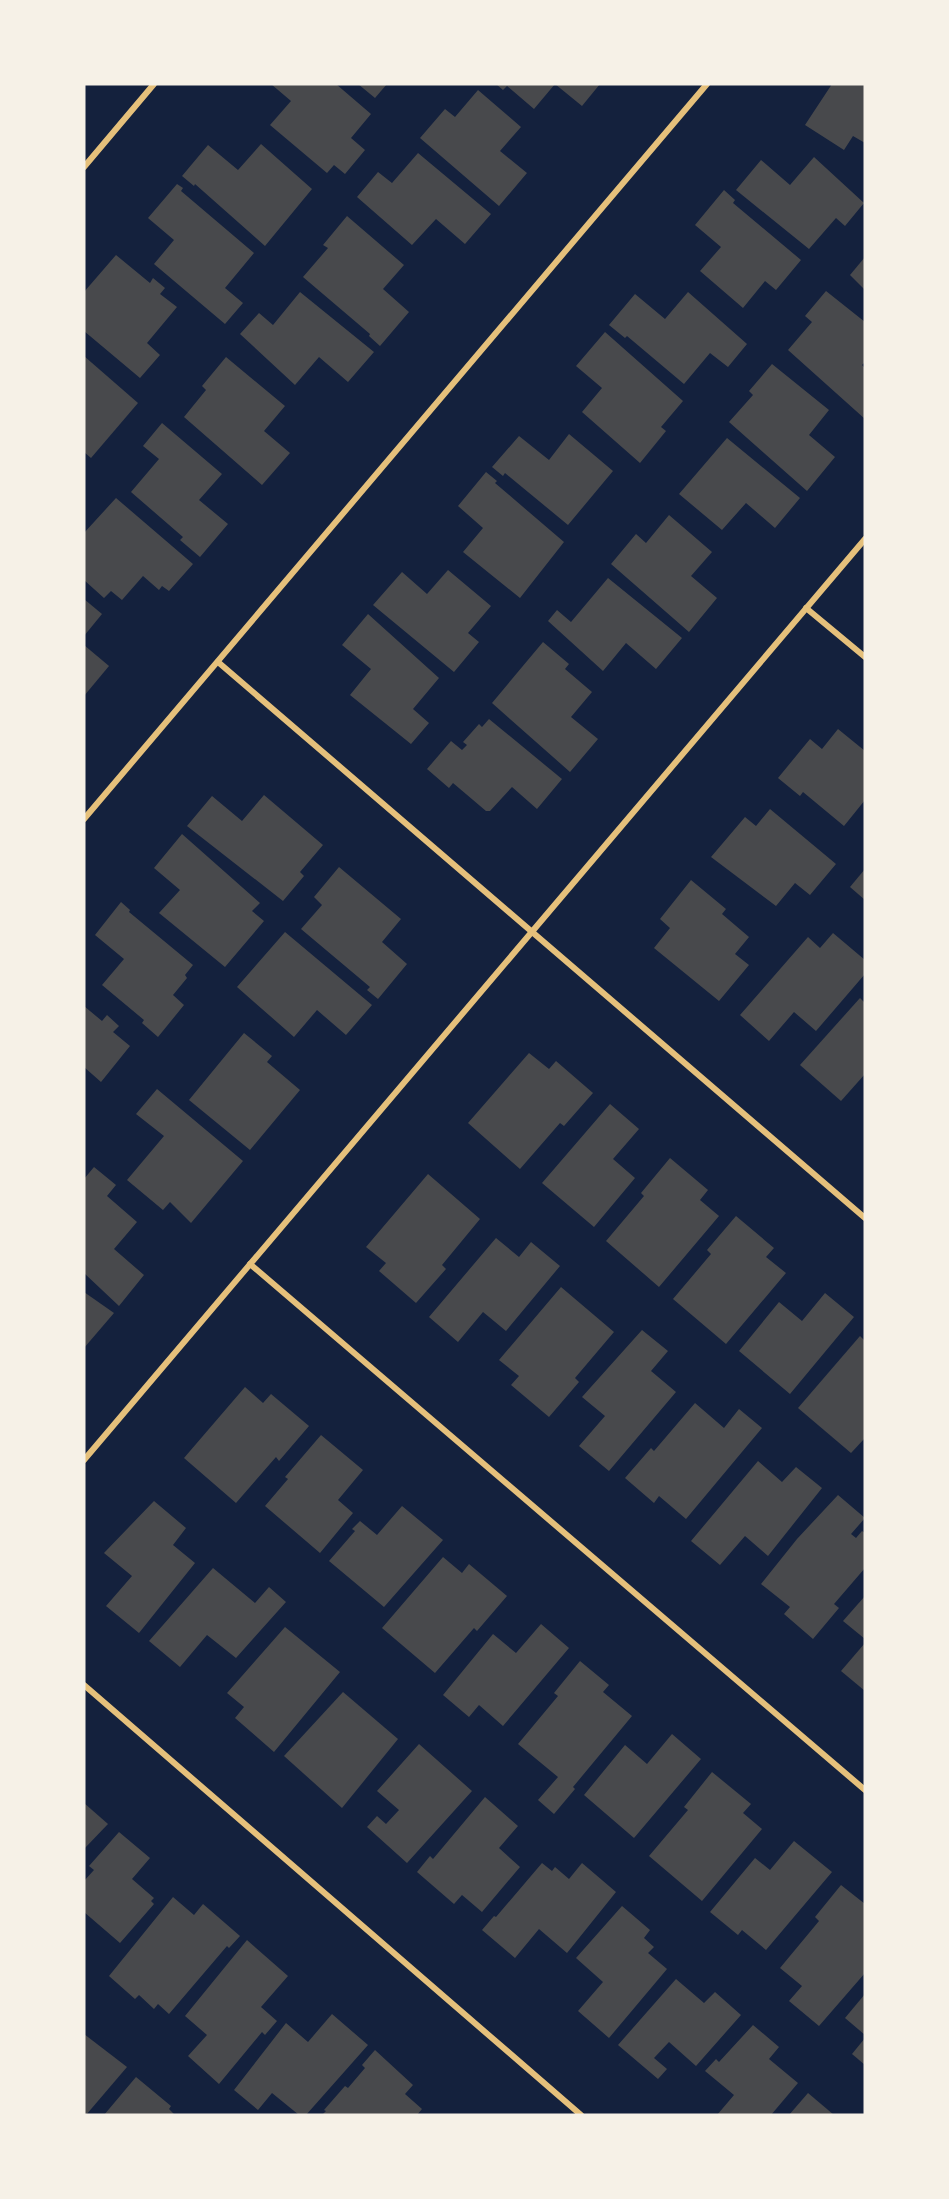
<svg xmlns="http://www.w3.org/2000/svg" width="949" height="2199" viewBox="0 0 949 2199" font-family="'PT Sans',sans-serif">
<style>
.building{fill:#48494c}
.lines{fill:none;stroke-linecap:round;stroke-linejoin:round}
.minor{stroke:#e5c07b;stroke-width:6}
</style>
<rect width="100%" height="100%" fill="#14213d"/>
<g class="building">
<path d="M271,84H336L371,114L351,138L365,150L345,174L334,165L327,173L270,125L291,101Z"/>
<path d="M358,84H387L375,98Z"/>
<path d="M496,84H600L582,106L555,84L534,109L507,86L503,90Z"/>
<path d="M832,84H865V143L853,136L844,150L805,125Z"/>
<path d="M478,90L521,127L500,151L527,173L499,206L420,138L445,109L455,117Z"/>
<path d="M261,144L312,189L265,246L195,184L194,186L182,176L208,145L238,170Z"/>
<path d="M418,153L491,214L465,244L436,219L412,245L357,197L378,172L392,183Z"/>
<path d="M814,157L864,203L845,226L836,218L809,249L736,190L761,160L790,185Z"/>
<path d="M177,184L183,188L181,191L254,253L225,288L243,303L225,324L154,264L174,240L148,218Z"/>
<path d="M724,190L735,200L733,203L801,260L776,290L765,281L743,308L700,271L721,247L695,225Z"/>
<path d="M347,216L404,265L383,289L409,312L380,346L369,336L370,334L303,277L328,248L323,245Z"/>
<path d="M116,255L150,283L153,278L165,288L160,294L177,307L147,343L160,355L140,378L84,331V292Z"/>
<path d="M865,257V290L850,275Z"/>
<path d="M826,291L865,322V362L862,365L865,368V419L788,350L812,322L805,316Z"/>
<path d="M300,292L374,352L348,382L319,357L295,385L240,334L259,313L273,325Z"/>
<path d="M688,292L747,344L728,367L710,353L684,384L627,336L625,338L609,325L635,294L665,319Z"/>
<path d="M605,332L683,401L661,427L666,431L640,463L582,412L602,388L576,366Z"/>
<path d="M84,356L138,403L91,458L84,452Z"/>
<path d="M226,357L285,406L264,431L290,453L262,485L184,417L206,390L202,386Z"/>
<path d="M772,364L829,410L809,435L835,457L807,491L729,422L753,395L749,391Z"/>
<path d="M162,423L222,474L199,500L228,524L200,557L180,540L183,537L131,492L159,459L143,446Z"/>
<path d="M569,434L613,471L568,525L505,473L503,476L492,467L519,436L549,460Z"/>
<path d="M727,438L800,498L775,528L746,503L722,530L679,494Z"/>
<path d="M486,472L497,481L495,483L564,542L520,598L463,552L483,528L458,506Z"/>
<path d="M116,498L193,564L169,591L162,586L159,590L143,576L122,600L111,591L104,598L84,580V533Z"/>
<path d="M669,515L712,552L691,576L717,598L689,632L611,564L636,534L646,543Z"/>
<path d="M448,570L491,606L468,633L479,642L454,672L373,605L402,572L427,594Z"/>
<path d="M608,578L682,638L656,669L626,643L603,671L548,621L557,610L571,622Z"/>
<path d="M84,599L102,614L84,636Z"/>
<path d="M368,614L439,678L413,709L429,723L411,744L350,695L371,669L342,645Z"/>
<path d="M543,642L569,664L565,669L592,692L571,717L598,739L570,772L492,703Z"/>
<path d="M84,645L109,666L84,696Z"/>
<path d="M489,719L562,779L537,809L512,787L490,811H486L453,783L449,788L427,769L451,741L462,750L467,745L463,742L479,724L482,727Z"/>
<path d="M838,729L865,751V800L844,826L803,792L800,796L778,778L810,739L822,749Z"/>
<path d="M264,795L323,845L300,872L304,876L283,901L187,826L212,796L242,821Z"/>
<path d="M770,809L836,864L810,895L795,883L776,906L711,857L745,817L756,826Z"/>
<path d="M182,834L260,903L252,911L264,921L225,967L159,913L180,890L154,868Z"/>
<path d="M339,867L401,919L382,942L407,964L378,999L367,990L370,987L301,929L322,905L314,897Z"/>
<path d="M865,869V900L850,887Z"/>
<path d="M691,880L726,909L722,914L749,937L735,954L749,965L719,1001L654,948L670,928L660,919Z"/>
<path d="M121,902L130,910L129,912L193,965L185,975L187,978L173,995L184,1005L158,1037L142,1023L144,1020L102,985L124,959L95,935Z"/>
<path d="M285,932L372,1005L346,1035L317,1010L294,1037L237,987Z"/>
<path d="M833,933L865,960V974L816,1031L794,1012L769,1041L740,1015L808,937L820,948Z"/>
<path d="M860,998L865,1003V1074L841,1101L800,1065Z"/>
<path d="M84,1006L102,1021L107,1015L119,1026L113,1032L130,1046L101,1082L84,1067Z"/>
<path d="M244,1033L272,1056L267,1062L300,1090L250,1150L189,1100Z"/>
<path d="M529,1053L549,1069L556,1061L593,1093L564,1126L560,1123L520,1169L468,1123Z"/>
<path d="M157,1089L243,1161L191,1223L170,1202L163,1210L127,1180L164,1136L136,1114Z"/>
<path d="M610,1104L639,1129L613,1159L635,1178L594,1227L542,1183Z"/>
<path d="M670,1158L708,1190L700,1200L719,1216L659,1287L606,1241L644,1196L641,1193Z"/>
<path d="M94,1167L116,1185L107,1196L137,1222L114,1249L144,1275L119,1306L84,1273V1179Z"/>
<path d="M428,1174L480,1219L442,1265L446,1269L416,1303L379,1271L386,1263L366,1247Z"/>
<path d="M736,1216L774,1248L766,1257L786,1273L726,1344L673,1299L711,1254L707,1250Z"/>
<path d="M496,1238L519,1257L531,1242L560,1266L506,1331L483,1312L458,1342L429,1317Z"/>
<path d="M561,1287L614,1332L575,1378L579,1382L549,1417L511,1385L519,1376L499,1360Z"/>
<path d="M84,1292L114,1313L84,1348Z"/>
<path d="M825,1293L854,1317L790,1394L739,1351L779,1302L802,1321Z"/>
<path d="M642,1330L668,1351L651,1371L676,1392L609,1471L579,1446L605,1416L582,1397Z"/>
<path d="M860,1336L865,1341V1438L851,1453L798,1408Z"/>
<path d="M245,1387L263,1403L271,1394L309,1426L279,1461L276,1457L236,1503L184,1458Z"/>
<path d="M695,1403L724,1428L739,1409L762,1428L686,1519L659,1496L654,1503L625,1478L651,1448L654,1451Z"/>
<path d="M321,1435L363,1470L338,1500L353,1513L320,1553L265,1506L288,1479L285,1477Z"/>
<path d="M758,1461L782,1482L796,1467L822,1488L768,1556L745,1536L720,1565L691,1541Z"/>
<path d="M838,1495L865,1518L851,1534L856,1538L862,1531L865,1533V1568L834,1604L839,1608L813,1639L784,1614L790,1607L761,1584L797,1539Z"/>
<path d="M154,1501L186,1528L173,1545L195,1563L139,1633L106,1606L132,1576L104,1553Z"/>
<path d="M402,1506L443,1540L384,1607L329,1561L355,1531L352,1529L360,1521L377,1535Z"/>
<path d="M443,1557L462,1573L469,1564L507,1596L477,1631L474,1628L435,1673L382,1628Z"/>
<path d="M213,1568L255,1603L269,1587L286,1602L236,1658L207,1635L180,1667L149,1641Z"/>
<path d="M865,1596V1639L843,1621Z"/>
<path d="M541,1624L569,1648L503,1726L479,1705L469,1717L443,1695L493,1634L516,1653Z"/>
<path d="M285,1627L340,1672L274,1752L235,1718L244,1707L227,1693Z"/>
<path d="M865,1643V1691L841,1671Z"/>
<path d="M580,1661L609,1685L603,1692L632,1716L573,1787L575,1789L554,1814L538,1800L558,1777L518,1744L558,1696L554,1693Z"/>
<path d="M343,1692L398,1739L342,1808L284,1756Z"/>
<path d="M672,1734L701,1759L634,1838L584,1795L625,1745L647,1764Z"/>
<path d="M419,1744L472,1791L407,1863L367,1827L377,1816L386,1824L399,1810L377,1791Z"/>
<path d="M712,1772L751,1804L743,1813L762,1829L702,1901L649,1856L688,1810L684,1807Z"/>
<path d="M485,1797L518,1826L499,1848L520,1867L482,1912L462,1895L454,1904L417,1872L430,1856L433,1859Z"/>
<path d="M84,1803L108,1824L84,1849Z"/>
<path d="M119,1832L150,1858L132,1879L154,1898L151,1901L154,1904L120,1943L84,1912V1881L94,1870L89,1866Z"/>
<path d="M794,1841L832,1872L766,1950L742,1930L738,1935L710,1912L755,1858L770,1870Z"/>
<path d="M542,1863L552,1871L555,1867L569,1879L582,1863L616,1892L567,1953L539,1929L515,1958L482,1930L494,1916L496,1917Z"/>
<path d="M841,1885L865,1904V1973L819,2026L789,2001L802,1986L780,1968L819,1921L815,1917Z"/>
<path d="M173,1897L194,1915L203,1904L240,1936L229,1948L227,1946L169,2014L158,2004L154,2009L139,1995L135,1999L109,1976Z"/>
<path d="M622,1906L650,1930L644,1938L654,1947L648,1953L667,1969L609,2038L578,2011L603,1982L576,1958Z"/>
<path d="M247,1940L288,1976L261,2007L277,2021L265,2035L262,2032L219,2084L188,2056L207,2035L185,2016Z"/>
<path d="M676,1979L704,2003L715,1992L741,2015L696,2066L669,2042L654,2058L667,2069L658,2079L618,2045Z"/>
<path d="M865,1994V2035L845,2018Z"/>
<path d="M332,2014L368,2045L306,2115H299L272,2093L258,2110L234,2090L286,2023L308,2042Z"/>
<path d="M753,2025L779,2047L769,2059L798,2083L771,2115H717L734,2095L705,2071L716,2059L719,2062Z"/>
<path d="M84,2034L127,2067L86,2115H84Z"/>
<path d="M865,2038V2065L852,2054Z"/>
<path d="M375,2050L413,2085L405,2094L422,2109L417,2115H322L326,2111L324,2110L345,2086L348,2088L365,2068L362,2065Z"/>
<path d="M136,2077L171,2106L169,2109L175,2115H104Z"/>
<path d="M808,2093L834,2115H789Z"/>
</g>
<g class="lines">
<g class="minor">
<path d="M84,167L154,84"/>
<path d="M806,608L865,657"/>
<path d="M218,662L865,1218"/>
<path d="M84,819L707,84"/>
<path d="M250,1264L865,1790"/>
<path d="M84,1460L865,539"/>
<path d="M84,1685L581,2115"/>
</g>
</g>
<rect width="949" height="2199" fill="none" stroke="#f6f1e7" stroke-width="171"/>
</svg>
